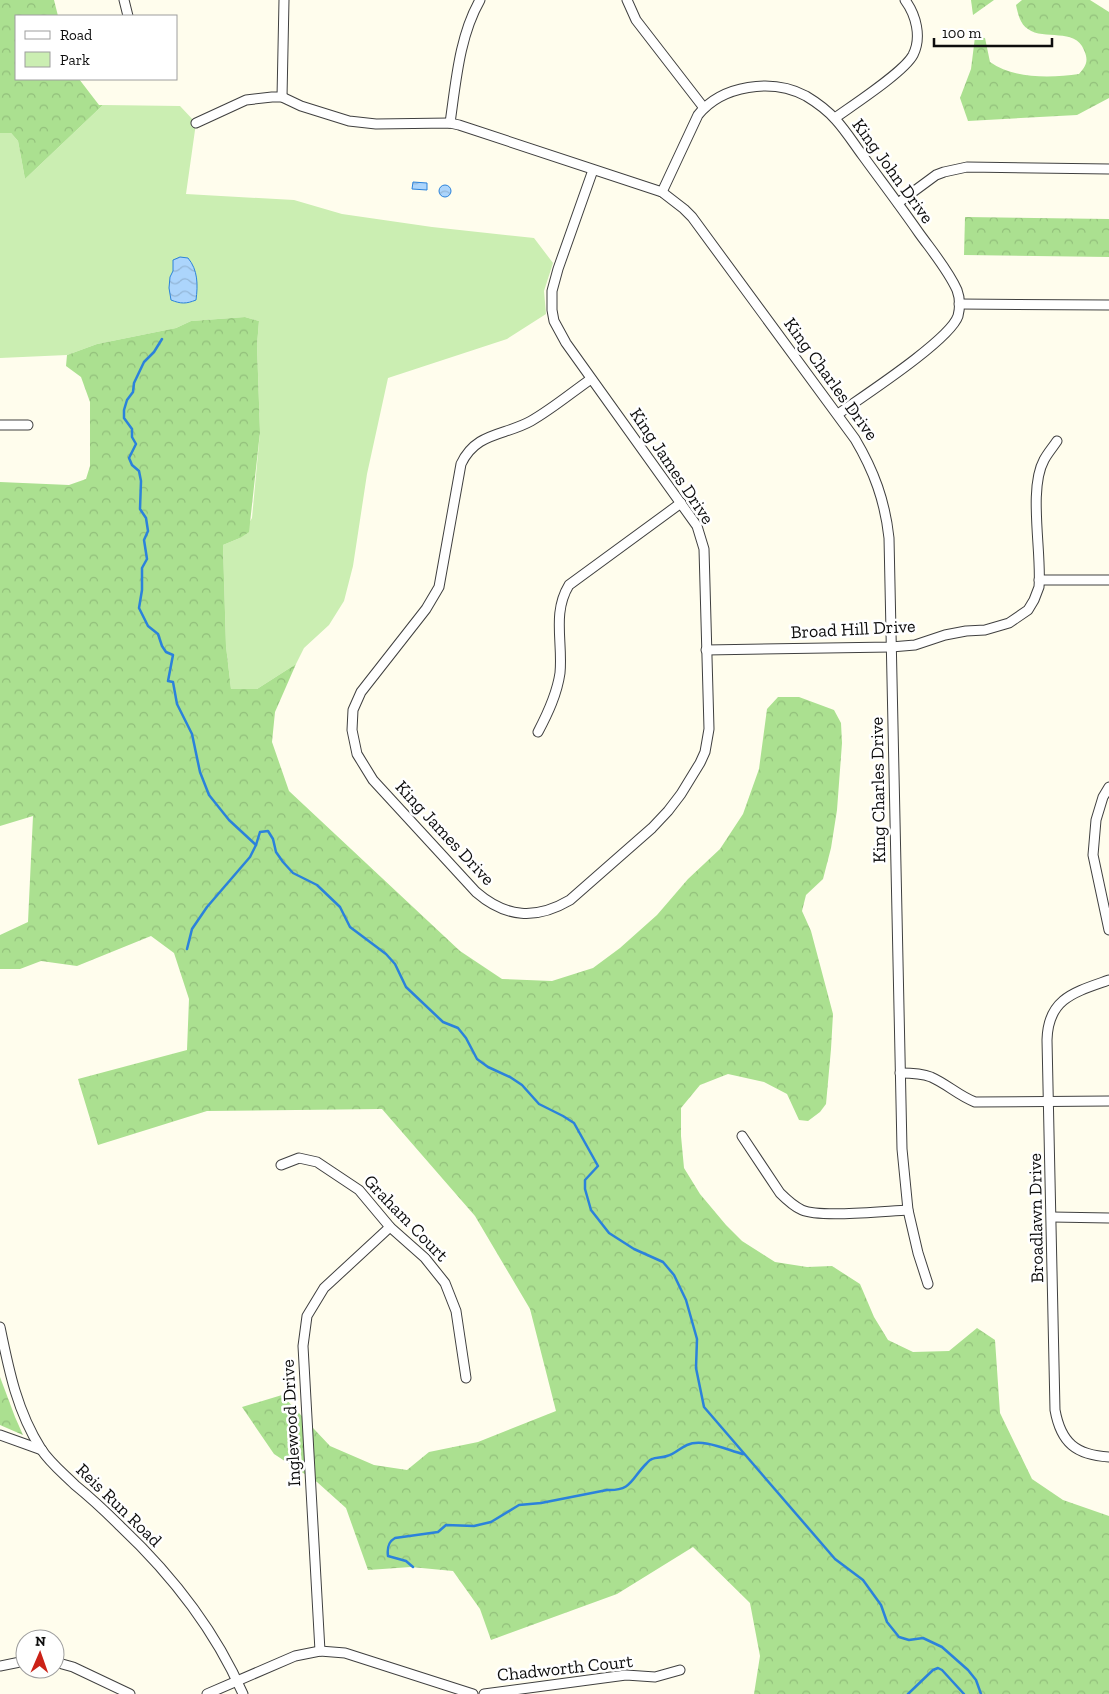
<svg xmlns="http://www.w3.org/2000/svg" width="1109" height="1694" viewBox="0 0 1109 1694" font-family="'Zilla Slab',serif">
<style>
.green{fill:#cbeeb2}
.forest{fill:url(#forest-crowns)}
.water{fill:url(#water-waves);stroke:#2b82db}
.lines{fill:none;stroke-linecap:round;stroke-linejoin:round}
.stream{stroke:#2b82db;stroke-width:2.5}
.minor-casing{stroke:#404040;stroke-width:11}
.minor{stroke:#fff;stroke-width:9}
.labels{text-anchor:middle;stroke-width:5;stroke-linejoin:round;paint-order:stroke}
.street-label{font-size:18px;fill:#0d0d0d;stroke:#fff}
</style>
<defs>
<pattern id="forest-crowns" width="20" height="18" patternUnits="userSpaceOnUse" patternTransform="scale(1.25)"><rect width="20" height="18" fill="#abe090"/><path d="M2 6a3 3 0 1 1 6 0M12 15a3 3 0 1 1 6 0" fill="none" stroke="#92bf7b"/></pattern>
<pattern id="water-waves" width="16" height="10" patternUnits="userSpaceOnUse" patternTransform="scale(1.25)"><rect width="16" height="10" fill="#acd5fc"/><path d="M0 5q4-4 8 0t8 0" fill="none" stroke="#93b6d7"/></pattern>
</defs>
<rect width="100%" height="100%" fill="#fffded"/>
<path class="green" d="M103,105L180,106L196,123L186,194L294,200L342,214L432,227L534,238L553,263L544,291L546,314L507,339L388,378L367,474L353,566L344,601L329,625L304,648L296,664L257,689H231L226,646L223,545L240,538L252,518L260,432L257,345L259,321L245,317L191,321L176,328L97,344L67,355L0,358V133H11L18,141L25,179Z"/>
<g class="forest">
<path d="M0,0H54L58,16H16V79H79L99,105H103L25,179L18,141L11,133H0Z"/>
<path d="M971,0H994L973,15Z"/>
<path d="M1022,0H1090L1109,12V98L1077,115L968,121L960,98L971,69L975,37L985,38L990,62C1014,79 1051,78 1079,74C1086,66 1089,61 1084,50C1075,27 1044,41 1028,29C1020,24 1018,14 1016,5Z"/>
<path d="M965,217L1109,219V257L964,255Z"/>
<path d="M245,317L259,321L257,345L260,432L249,532L240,538L223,545L226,646L231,689H257L296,664L275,712L272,742L289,791L460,951L502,979L552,981L593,968L620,948L657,915L688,879L720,849L743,814L759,769L767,709L778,697H799L834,710L841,723L842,743L837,810L831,848L823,879L806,895L802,911L811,931L833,1014L831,1049L826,1104L820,1112L808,1121L799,1120L787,1094L764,1082L728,1074L700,1085L681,1108V1136L684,1168L700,1194L726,1225L742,1241L775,1262L807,1267L832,1266L860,1284L874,1317L888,1340L913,1352L949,1351L977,1328L995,1340L1000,1413L1032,1479L1063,1500L1109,1516V1694H754L760,1656L750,1603L693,1547L617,1594L491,1640L480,1609L453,1571L411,1567L368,1570L346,1508L317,1482L274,1454L242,1407L282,1395L330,1446L374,1465L407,1470L429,1452L478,1442L556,1411L530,1309L475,1216L382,1109L207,1111L98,1145L78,1079L187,1050L189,999L174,953L151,936L77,966L41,961L20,969H0V935L28,922L33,816L0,826V482L69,485L86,479L90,466V402L81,377L66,366L67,355L97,344L176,328L191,321Z"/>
<path d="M0,1377L15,1417L23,1435L0,1425Z"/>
</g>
<g class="water">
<path d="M413,182L427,183V190L412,189Z"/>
<circle cx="445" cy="191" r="6"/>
<path d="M180,257L188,258C198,270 198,285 196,300C186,304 181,304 171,300L169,288L170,277L173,271V260Z"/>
</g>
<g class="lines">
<g class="stream">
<path d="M162,339L154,352L144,362L134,383L133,392L127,400L124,410V418L132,429V437L136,444L129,458L132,465L139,471L141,481L140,509L146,518L148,531L144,540L147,559L142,568V590L139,608L148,626L158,634L162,646L166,652L173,655L168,681L173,682L177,704L192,734L200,772L209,795L229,820L256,845L260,832L268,831L273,839L276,852L283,862L293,873L317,885L340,907L350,927L386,954L395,964L406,987L443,1022L458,1028L466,1038L477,1059L488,1067L510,1077L522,1085L539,1104L563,1116L574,1123L598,1166L585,1180V1189L591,1210L609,1233L634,1249L663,1262L674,1275L686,1300L697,1339L696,1368L704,1407L835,1559L863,1580L881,1605L887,1622L899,1637L909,1640L923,1638L942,1647L968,1670L976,1680L981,1694"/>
<path d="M187,949L192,929L207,907L250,857L256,845"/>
<path d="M413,1567L406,1561L388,1556C387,1548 388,1542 395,1538L438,1532L446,1525L474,1526L491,1522L519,1505L541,1503L607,1490C632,1491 631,1479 646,1464C648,1462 649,1460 652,1459C656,1457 662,1458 667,1456C675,1454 680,1448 687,1445C703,1438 727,1450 743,1454"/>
<path d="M908,1694L933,1670L938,1668L942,1670L964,1694"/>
</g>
<defs>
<g id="minor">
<path d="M124,0L128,16"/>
<path d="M627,0L636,20L704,108"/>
<path d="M282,97L284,0"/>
<path d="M835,118C853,105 904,72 913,55C922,37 916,15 905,0"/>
<path d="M196,123L246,100L272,97H282L301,106L349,121L376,124L450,123L459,125L662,192L684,209L692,217L855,439C874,471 885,501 889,538L902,1149L908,1210L918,1253L928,1284"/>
<path d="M450,123C456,82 459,37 480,0"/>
<path d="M662,192L698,115C722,85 772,78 806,96C816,102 828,111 836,120C846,131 854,144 863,156C882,182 901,207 919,233C932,251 948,270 957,290C960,298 960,308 958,316C950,340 862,397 838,414"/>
<path d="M898,203L936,175L944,172L967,167L1109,169"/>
<path d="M959,304L1109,305"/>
<path d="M591,379C571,393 552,409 531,421C504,436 476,432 461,464L439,587L426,609L361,692L353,710L352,730L357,754L373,780L476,892C506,918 536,920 570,900L652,828L668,811L681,794L700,763L705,752L709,729L704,549L697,526L566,343L554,321L552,310V291L558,269L593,170"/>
<path d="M0,425H28"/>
<path d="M1039,580H1109"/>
<path d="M706,650L891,647L915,645L945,635L966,631L985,630L1009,623L1028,610L1034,600L1039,587C1042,553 1028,489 1044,460C1047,454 1053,447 1057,441"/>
<path d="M538,732C548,713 557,694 560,673C563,642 552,613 569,585L681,503"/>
<path d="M1109,787L1103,797L1096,820L1093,855L1109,930"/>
<path d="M1109,980C1075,992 1048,998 1047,1040L1055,1410C1061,1443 1076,1455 1109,1457"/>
<path d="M900,1073C910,1073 921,1073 931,1077C947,1084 959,1096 975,1102L1109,1101"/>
<path d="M742,1136L780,1193C786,1199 793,1206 802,1210C820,1218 885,1211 908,1210"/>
<path d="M281,1165L299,1158L317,1162L359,1190L390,1227L425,1258L445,1283L456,1311L466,1378"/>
<path d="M1052,1217L1109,1218"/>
<path d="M0,1327C9,1371 17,1411 41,1449C50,1463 64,1474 75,1485C91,1498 106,1512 120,1526C171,1574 215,1630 243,1694"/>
<path d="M0,1435L42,1450"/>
<path d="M320,1651L303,1346L307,1316L324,1288L390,1227"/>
<path d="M55,1662L73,1667L130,1694"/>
<path d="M0,1666L25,1661"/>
<path d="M207,1694L295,1656L320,1651L345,1653L473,1694"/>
<path d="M484,1694L626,1675L655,1677L680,1670"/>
</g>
</defs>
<use href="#minor" class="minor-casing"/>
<use href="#minor" class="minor"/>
</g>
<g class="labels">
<g class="street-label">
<text transform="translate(893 171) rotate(54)" y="6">King John Drive</text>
<text transform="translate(831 379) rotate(54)" y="6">King Charles Drive</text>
<text transform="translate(672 466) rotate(56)" y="6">King James Drive</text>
<text transform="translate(853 629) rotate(-3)" y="6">Broad Hill Drive</text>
<text transform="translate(878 790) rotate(-91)" y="6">King Charles Drive</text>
<text transform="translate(445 833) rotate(47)" y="6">King James Drive</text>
<text transform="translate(406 1218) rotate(46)" y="6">Graham Court</text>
<text transform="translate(1036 1218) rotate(-91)" y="6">Broadlawn Drive</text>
<text transform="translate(291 1423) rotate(-93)" y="6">Inglewood Drive</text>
<text transform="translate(119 1505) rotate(44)" y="6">Reis Run Road</text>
<text transform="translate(565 1668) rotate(-6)" y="6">Chadworth Court</text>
</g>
</g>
<rect x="15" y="15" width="162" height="65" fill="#ffffff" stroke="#9e9e9e"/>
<rect x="25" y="31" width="25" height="8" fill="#ffffff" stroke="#9e9e9e"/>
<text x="60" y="40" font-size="15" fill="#0d0d0d">Road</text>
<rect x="25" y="52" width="25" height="15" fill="#cbeeb2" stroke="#9e9e9e"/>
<text x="60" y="65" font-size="15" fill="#0d0d0d">Park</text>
<g transform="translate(40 1654) rotate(2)"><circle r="24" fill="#ffffff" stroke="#9e9e9e"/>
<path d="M0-4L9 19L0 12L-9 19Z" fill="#cb2217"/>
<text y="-8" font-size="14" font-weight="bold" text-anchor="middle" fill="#0d0d0d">N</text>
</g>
<path d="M934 38v8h118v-8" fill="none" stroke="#0d0d0d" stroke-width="2.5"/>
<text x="942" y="38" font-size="15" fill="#0d0d0d" stroke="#ffffff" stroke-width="4" paint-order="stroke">100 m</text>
</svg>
